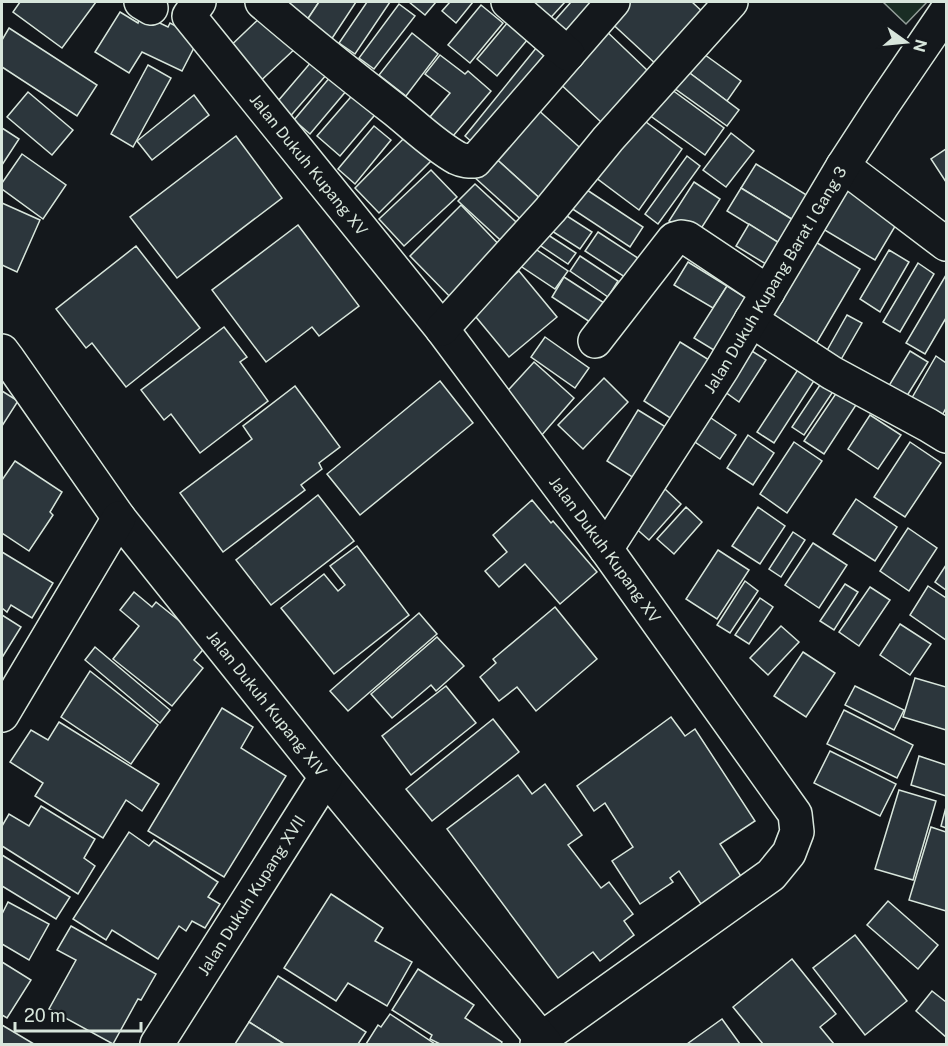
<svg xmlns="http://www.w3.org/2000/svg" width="948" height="1046" viewBox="0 0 948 1046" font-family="'Public Sans',sans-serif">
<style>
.green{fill:#1a2d24;stroke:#939e99;stroke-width:1.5}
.building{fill:#2c363c;stroke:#d8e6dc;stroke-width:1.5}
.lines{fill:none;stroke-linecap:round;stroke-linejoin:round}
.minor-casing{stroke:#d8e6dc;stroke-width:36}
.minor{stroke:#14181c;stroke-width:33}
.labels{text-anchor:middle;stroke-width:4.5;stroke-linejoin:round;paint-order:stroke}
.street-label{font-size:16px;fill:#d8e6dc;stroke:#14181c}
</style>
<rect width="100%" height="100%" fill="#14181c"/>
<path class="green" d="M883,2H927L906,24Z"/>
<g class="building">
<path d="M20,2H96L62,48L13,12Z"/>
<path d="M284,2H319L303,26Z"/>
<path d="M319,2H356L329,43L303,26Z"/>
<path d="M367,2H390L355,54L339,43Z"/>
<path d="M409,2H436L425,15Z"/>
<path d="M450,2H473L456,23L442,11Z"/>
<path d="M517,2H565L544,25Z"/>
<path d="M571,2H611L571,46L549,27Z"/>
<path d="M621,2H692L706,15L658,66L606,18Z"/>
<path d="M399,4L415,16L374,69L359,58Z"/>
<path d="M481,5L503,23L470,63L448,45Z"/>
<path d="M120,12L138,23L141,14L168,27L170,23L199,38L182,71L142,52L129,73L95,52Z"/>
<path d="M266,12L298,46L253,88L222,54Z"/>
<path d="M513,16L533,33L497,76L477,59Z"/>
<path d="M602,27L648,71L601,122L555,79Z"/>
<path d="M9,28L97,85L77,116L2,67V40Z"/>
<path d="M412,33L438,54L406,96L379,75Z"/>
<path d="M541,42L558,56L481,150L465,136Z"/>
<path d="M701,52L741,81L727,101L687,71Z"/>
<path d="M440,55L465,74L468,71L491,91L448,142L425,123L450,93L425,74Z"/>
<path d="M312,61L327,74L287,120L272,108Z"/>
<path d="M148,65L171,78L133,147L111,134Z"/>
<path d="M687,71L739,110L727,126L674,88Z"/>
<path d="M331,76L347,90L310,134L294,120Z"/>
<path d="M664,84L724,128L705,155L645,112Z"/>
<path d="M356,91L379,110L340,156L317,136Z"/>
<path d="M28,92L73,130L52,155L7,117Z"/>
<path d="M194,95L209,115L152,160L137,141Z"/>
<path d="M535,107L588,155L545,203L492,155Z"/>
<path d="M638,116L682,149L639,210L595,177Z"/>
<path d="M374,126L391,140L355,184L338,169Z"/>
<path d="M2,128L19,139L2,165Z"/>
<path d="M410,132L435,157L379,213L355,188Z"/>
<path d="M731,133L754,151L726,187L703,170Z"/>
<path d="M236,136L282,198L177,278L130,217Z"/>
<path d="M946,149V182L931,159Z"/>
<path d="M22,154L66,185L43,219L2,189V183Z"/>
<path d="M492,155L545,203L526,224L473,176Z"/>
<path d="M687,156L700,166L658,224L645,214Z"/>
<path d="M756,164L813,199L798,223L741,188Z"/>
<path d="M431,170L457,197L404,246L379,219Z"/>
<path d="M694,182L720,199L695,238L669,221Z"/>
<path d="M475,184L528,233L511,250L458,201Z"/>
<path d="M581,186L643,227L630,247L568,206Z"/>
<path d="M847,186L900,218L875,260L823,229Z"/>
<path d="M741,188L798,223L784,246L727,211Z"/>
<path d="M2,203L40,220L17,272L2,265Z"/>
<path d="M461,205L508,254L457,304L410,256Z"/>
<path d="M556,209L592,232L580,249L544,226Z"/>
<path d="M749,224L784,246L771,267L736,246Z"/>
<path d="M298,225L359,306L319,336L312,327L266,362L212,290Z"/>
<path d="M542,231L576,253L568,264L535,242Z"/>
<path d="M598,232L647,264L634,283L585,251Z"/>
<path d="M814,241L860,269L813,349L766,322Z"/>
<path d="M528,244L568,271L555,289L516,263Z"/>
<path d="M136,246L200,328L126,387L92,343L86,348L56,309Z"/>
<path d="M889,250L909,262L880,312L860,299Z"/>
<path d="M580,256L618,281L608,297L570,271Z"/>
<path d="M688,262L727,286L713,308L674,285Z"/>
<path d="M918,263L934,274L900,332L883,322Z"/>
<path d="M519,271L557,317L509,357L471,311Z"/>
<path d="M946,275V318L925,354L906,343Z"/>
<path d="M564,277L615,310L602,330L552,297Z"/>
<path d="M727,286L754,303L722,355L694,338Z"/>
<path d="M847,315L862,323L839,363L825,354Z"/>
<path d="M224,327L247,357L240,362L268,401L200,453L171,414L164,420L141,390Z"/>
<path d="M545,337L589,368L575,388L531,357Z"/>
<path d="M680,342L714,363L678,423L644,401Z"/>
<path d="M747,348L766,360L739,402L721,389Z"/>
<path d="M910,351L928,362L905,399L887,389Z"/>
<path d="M936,356L946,363V408L939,421L909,403Z"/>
<path d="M534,362L574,398L541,436L501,398Z"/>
<path d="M803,362L819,373L774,443L757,432Z"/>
<path d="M604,378L628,402L583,449L558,425Z"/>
<path d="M824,379L836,387L804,435L792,427Z"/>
<path d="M440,381L473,423L360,515L327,474Z"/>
<path d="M295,386L340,447L319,463L322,469L301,485L305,490L223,552L180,493L252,439L243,426Z"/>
<path d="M2,391L18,401L2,426Z"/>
<path d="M837,392L856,405L824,454L804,441Z"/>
<path d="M638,410L669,429L637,480L607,461Z"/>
<path d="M870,415L901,435L878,469L848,449Z"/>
<path d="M708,416L736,435L720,459L692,440Z"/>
<path d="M748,435L774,453L753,485L727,468Z"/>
<path d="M794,442L822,461L787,513L760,494Z"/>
<path d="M910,442L941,463L905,517L874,497Z"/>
<path d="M15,461L62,492L50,512L53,515L29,551L2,533V480Z"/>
<path d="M665,489L681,504L649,540L632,525Z"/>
<path d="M318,495L354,541L271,605L236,560Z"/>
<path d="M856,499L897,527L875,561L833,534Z"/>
<path d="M532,500L551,523L553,521L597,572L560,604L525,564L499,587L485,571L507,552L493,535Z"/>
<path d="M686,507L702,522L674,554L657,539Z"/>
<path d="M758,507L785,526L760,564L732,546Z"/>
<path d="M908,528L937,548L909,591L880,571Z"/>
<path d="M793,532L805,540L781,577L769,569Z"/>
<path d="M813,543L847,565L819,608L785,585Z"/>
<path d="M357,546L409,615L334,674L281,608L324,574L338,591L345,585L330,566Z"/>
<path d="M718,550L749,570L717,619L686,599Z"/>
<path d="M2,552L53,583L32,618L11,605L7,612L2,608Z"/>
<path d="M946,565V590L935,582Z"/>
<path d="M745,581L758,591L730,633L717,625Z"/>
<path d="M845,584L858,592L834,630L820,621Z"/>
<path d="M928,586L946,598V640L910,615Z"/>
<path d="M870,587L890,600L859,646L839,632Z"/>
<path d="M134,592L152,607L156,602L208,644L194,660L203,668L172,706L113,659L139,626L120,610Z"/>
<path d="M760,598L773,607L749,644L735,635Z"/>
<path d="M555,607L597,659L536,711L517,687L499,701L480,677L496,663L493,659Z"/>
<path d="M419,613L437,634L348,711L330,691Z"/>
<path d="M2,615L21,627L3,656L2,655Z"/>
<path d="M900,624L931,644L910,675L880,655Z"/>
<path d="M781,626L799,642L768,675L750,658Z"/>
<path d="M437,637L464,666L436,691L431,685L392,718L371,694Z"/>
<path d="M95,647L170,710L160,723L85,660Z"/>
<path d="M803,652L835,673L806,717L774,696Z"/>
<path d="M90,671L158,725L131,764L61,717Z"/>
<path d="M915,678L946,687V730L903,717Z"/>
<path d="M446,686L476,723L411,775L382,736Z"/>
<path d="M855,686L904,710L894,730L845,705Z"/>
<path d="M222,708L253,727L241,748L286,776L224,877L148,831Z"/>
<path d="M844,710L913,745L897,778L827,744Z"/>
<path d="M671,717L685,736L695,729L755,821L720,844L746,884L705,910L679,871L670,878L673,882L640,904L612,861L633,847L605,803L594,811L577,786Z"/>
<path d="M493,719L519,752L432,821L406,789Z"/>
<path d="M59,722L159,784L142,811L126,800L103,838L35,796L43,783L10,762L31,730L48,740Z"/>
<path d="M830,751L896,784L880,816L814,783Z"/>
<path d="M919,756L946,765V796L911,785Z"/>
<path d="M518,775L532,794L545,784L582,835L568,845L601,888L609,882L633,914L624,921L634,935L600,961L593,952L558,978L447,829Z"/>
<path d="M899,790L936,801L913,880L875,869Z"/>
<path d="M41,806L95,839L84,858L95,866L78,894L2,846V826L9,814L29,826Z"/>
<path d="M946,807V828L941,826Z"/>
<path d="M931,827L946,832V911L909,900Z"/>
<path d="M129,832L149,846L154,840L218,882L208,897L220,904L205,928L192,921L186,931L179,926L158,959L112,930L106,940L73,919Z"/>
<path d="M2,855L70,897L56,919L2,886Z"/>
<path d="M331,894L383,928L375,941L412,962L387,1006L348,983L336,1001L284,968Z"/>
<path d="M888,901L938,945L918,969L867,925Z"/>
<path d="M8,902L49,924L29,960L2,944V914Z"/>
<path d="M71,926L156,974L141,1000L138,999L113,1044L49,1009L76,960L57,950Z"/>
<path d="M855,935L907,1001L865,1035L813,968Z"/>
<path d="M792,959L836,1014L820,1027L834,1044H763L733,1007Z"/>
<path d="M2,962L31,980L7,1018L2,1015Z"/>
<path d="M418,969L474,1005L465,1018L502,1042L501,1044H440L430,1039L432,1035L392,1010Z"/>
<path d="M278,976L366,1032L358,1044H284L249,1022Z"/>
<path d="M932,991L946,1002V1037L916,1011Z"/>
<path d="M390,1014L435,1044H366L378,1025L381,1027Z"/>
<path d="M722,1019L740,1044H687Z"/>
<path d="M249,1022L284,1044H235Z"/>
<path d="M2,1025L34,1044H2Z"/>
</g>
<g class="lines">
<defs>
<g id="minor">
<path d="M141,2L151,8"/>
<path id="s1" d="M199,2L189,16L442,329L606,549L795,814L797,832L789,853L771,875L541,1039L537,1044"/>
<path d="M262,2C305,39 350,75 395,110C415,126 434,145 457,158C463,161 468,161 475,161L613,2"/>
<path d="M508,2L568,54"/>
<path d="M843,166L946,244"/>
<path d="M751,320L832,373L928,425L946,436"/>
<path d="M442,329L550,210L608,139L731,2"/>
<path d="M595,341L674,239L681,237L687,238L768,292"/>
<path id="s2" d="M2,351L8,359L119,518L326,777L546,1044"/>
<path id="s3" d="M606,549L722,369L843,166L882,106L946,12"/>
<path d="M2,715L119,518"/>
<path id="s4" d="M157,1044L326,777"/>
</g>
</defs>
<use href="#minor" class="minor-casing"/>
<use href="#minor" class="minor"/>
</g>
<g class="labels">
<g class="street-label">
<text dy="6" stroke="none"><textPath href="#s1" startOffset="208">Jalan Dukuh Kupang XV</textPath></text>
<text dy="6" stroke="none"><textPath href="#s3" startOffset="318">Jalan Dukuh Kupang Barat I Gang 3</textPath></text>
<text dy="6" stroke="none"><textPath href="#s1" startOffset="694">Jalan Dukuh Kupang XV</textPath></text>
<text dy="6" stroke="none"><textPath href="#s2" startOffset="441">Jalan Dukuh Kupang XIV</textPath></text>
<text dy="6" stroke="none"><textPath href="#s4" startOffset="176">Jalan Dukuh Kupang XVII</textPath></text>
</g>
</g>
<rect width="948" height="1046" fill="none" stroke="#d8e6dc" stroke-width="6"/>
<g transform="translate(906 42) rotate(105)" stroke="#14181c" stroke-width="4.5" paint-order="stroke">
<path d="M0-4.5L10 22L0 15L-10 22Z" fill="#d8e6dc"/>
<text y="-9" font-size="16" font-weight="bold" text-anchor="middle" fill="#d8e6dc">N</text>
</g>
<path d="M15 1022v9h126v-9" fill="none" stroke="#d8e6dc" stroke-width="3"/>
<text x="24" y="1022" font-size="18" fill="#d8e6dc" stroke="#14181c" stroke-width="4.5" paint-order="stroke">20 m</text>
</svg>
